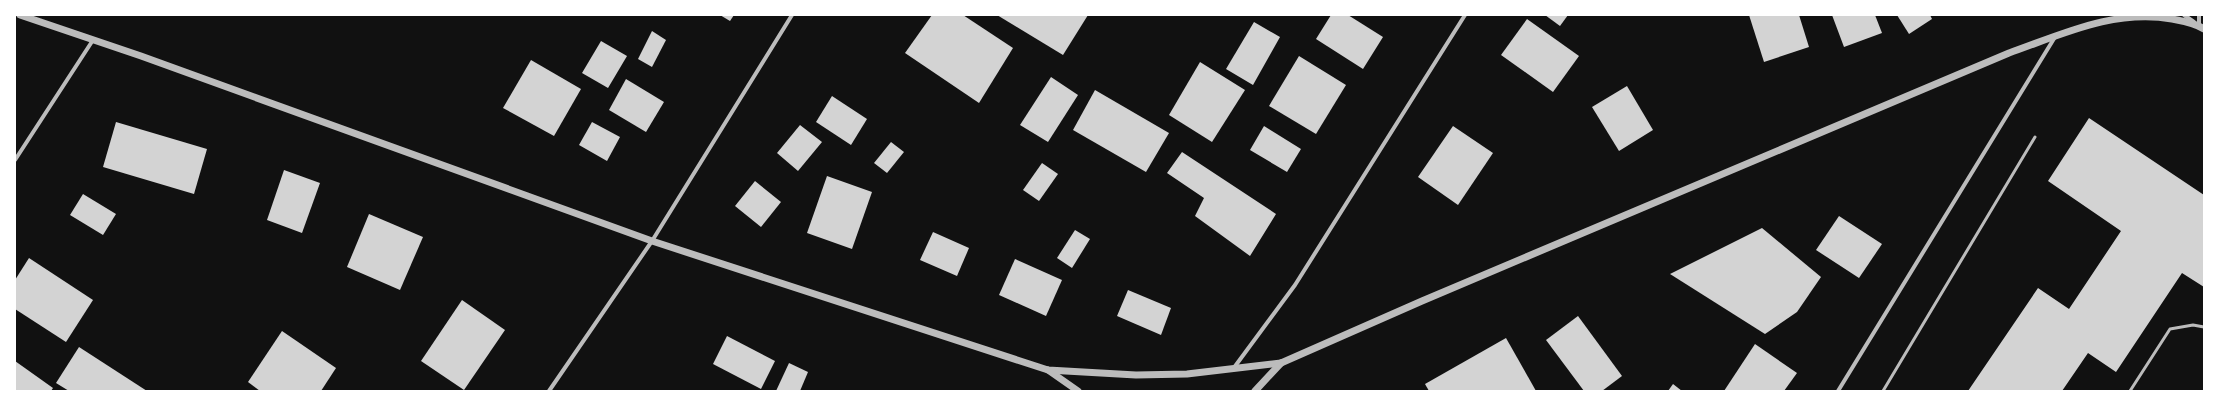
<svg xmlns="http://www.w3.org/2000/svg" width="2219" height="406" viewBox="0 0 2219 406" font-family="'IBM Plex Sans',sans-serif">
<style>
.building{fill:#d3d3d3}
.lines{fill:none;stroke-linecap:round;stroke-linejoin:round}
.service{stroke:#bcbcbc;stroke-width:3}
.minor{stroke:#bcbcbc;stroke-width:4}
.tertiary{stroke:#bcbcbc;stroke-width:7}
</style>
<rect width="100%" height="100%" fill="#111"/>
<g class="building">
<path d="M720,15H734L730,21Z"/>
<path d="M932,15H963L1013,48L979,103L905,53Z"/>
<path d="M997,15H1088L1063,55Z"/>
<path d="M1331,15H1348L1383,37L1363,69L1316,39Z"/>
<path d="M1545,15H1568L1560,26Z"/>
<path d="M1749,15H1799L1809,47L1764,62Z"/>
<path d="M1832,15H1875L1882,33L1844,47Z"/>
<path d="M1897,15H1930L1932,19L1909,34Z"/>
<path d="M1527,19L1579,56L1553,92L1501,55Z"/>
<path d="M1254,22L1280,37L1253,85L1226,69Z"/>
<path d="M652,31L666,40L652,67L638,59Z"/>
<path d="M601,41L627,56L608,88L582,73Z"/>
<path d="M1299,56L1346,85L1316,134L1269,106Z"/>
<path d="M531,60L581,89L554,136L503,108Z"/>
<path d="M1200,62L1245,90L1212,142L1169,115Z"/>
<path d="M1051,77L1078,95L1048,142L1020,125Z"/>
<path d="M626,79L664,102L646,132L609,110Z"/>
<path d="M1627,86L1653,130L1619,151L1592,107Z"/>
<path d="M1095,90L1169,133L1146,172L1073,130Z"/>
<path d="M832,96L867,119L851,145L816,122Z"/>
<path d="M2089,118L2204,195V287L2182,273L2116,372L2088,353L2062,391H1968L2038,288L2069,309L2121,231L2048,181Z"/>
<path d="M116,122L207,149L194,194L103,167Z"/>
<path d="M592,122L620,137L607,161L579,145Z"/>
<path d="M800,125L822,142L798,171L777,153Z"/>
<path d="M1264,126L1301,149L1287,172L1250,150Z"/>
<path d="M1453,126L1493,153L1458,205L1418,177Z"/>
<path d="M891,142L904,152L887,173L874,163Z"/>
<path d="M1182,152L1276,214L1250,256L1195,216L1204,198L1167,173Z"/>
<path d="M1042,163L1058,174L1039,201L1023,190Z"/>
<path d="M284,170L320,183L302,233L267,220Z"/>
<path d="M827,176L872,192L852,249L807,233Z"/>
<path d="M755,181L781,202L761,227L735,206Z"/>
<path d="M83,194L116,214L103,235L70,215Z"/>
<path d="M369,214L423,237L400,290L347,267Z"/>
<path d="M1839,216L1882,244L1859,278L1816,250Z"/>
<path d="M1762,228L1821,277L1797,312L1765,334L1670,274Z"/>
<path d="M1075,230L1090,239L1072,268L1057,258Z"/>
<path d="M933,232L969,248L957,276L920,260Z"/>
<path d="M29,258L93,300L66,342L15,309V280Z"/>
<path d="M1015,259L1062,280L1046,316L999,295Z"/>
<path d="M1128,290L1171,308L1161,335L1117,316Z"/>
<path d="M462,300L505,330L464,390L421,361Z"/>
<path d="M1578,316L1622,376L1602,391H1584L1546,340Z"/>
<path d="M282,331L336,368L321,391H260L248,382Z"/>
<path d="M727,336L775,361L761,389L713,364Z"/>
<path d="M1506,338L1536,391H1429L1425,384Z"/>
<path d="M1755,344L1797,373L1784,391H1724Z"/>
<path d="M79,347L147,391H69L56,383Z"/>
<path d="M15,361L53,388L51,391H15Z"/>
<path d="M789,363L808,372L800,391H776Z"/>
<path d="M1673,384L1682,391H1668Z"/>
</g>
<g class="lines">
<g class="service">
<path d="M1883,391L2035,137"/>
<path d="M2130,391L2170,329L2193,325L2204,327"/>
</g>
<g class="minor">
<path d="M2184,15L2194,22"/>
<path d="M2199,15V26"/>
<path d="M15,160L93,40"/>
<path d="M1233,369L1295,285L1465,15"/>
<path d="M549,391L652,241L792,15"/>
<path d="M1838,391L2055,37"/>
</g>
<g class="tertiary">
<path d="M20,15L141,56L652,241L1048,370L1136,375L1187,374L1281,363L1422,301L2009,53C2063,34 2114,9 2172,19C2183,21 2195,23 2204,29"/>
<path d="M1048,370L1078,391"/>
<path d="M1255,391L1281,363"/>
</g>
</g>
<rect width="2219" height="406" fill="none" stroke="#ffffff" stroke-width="32"/>
</svg>
